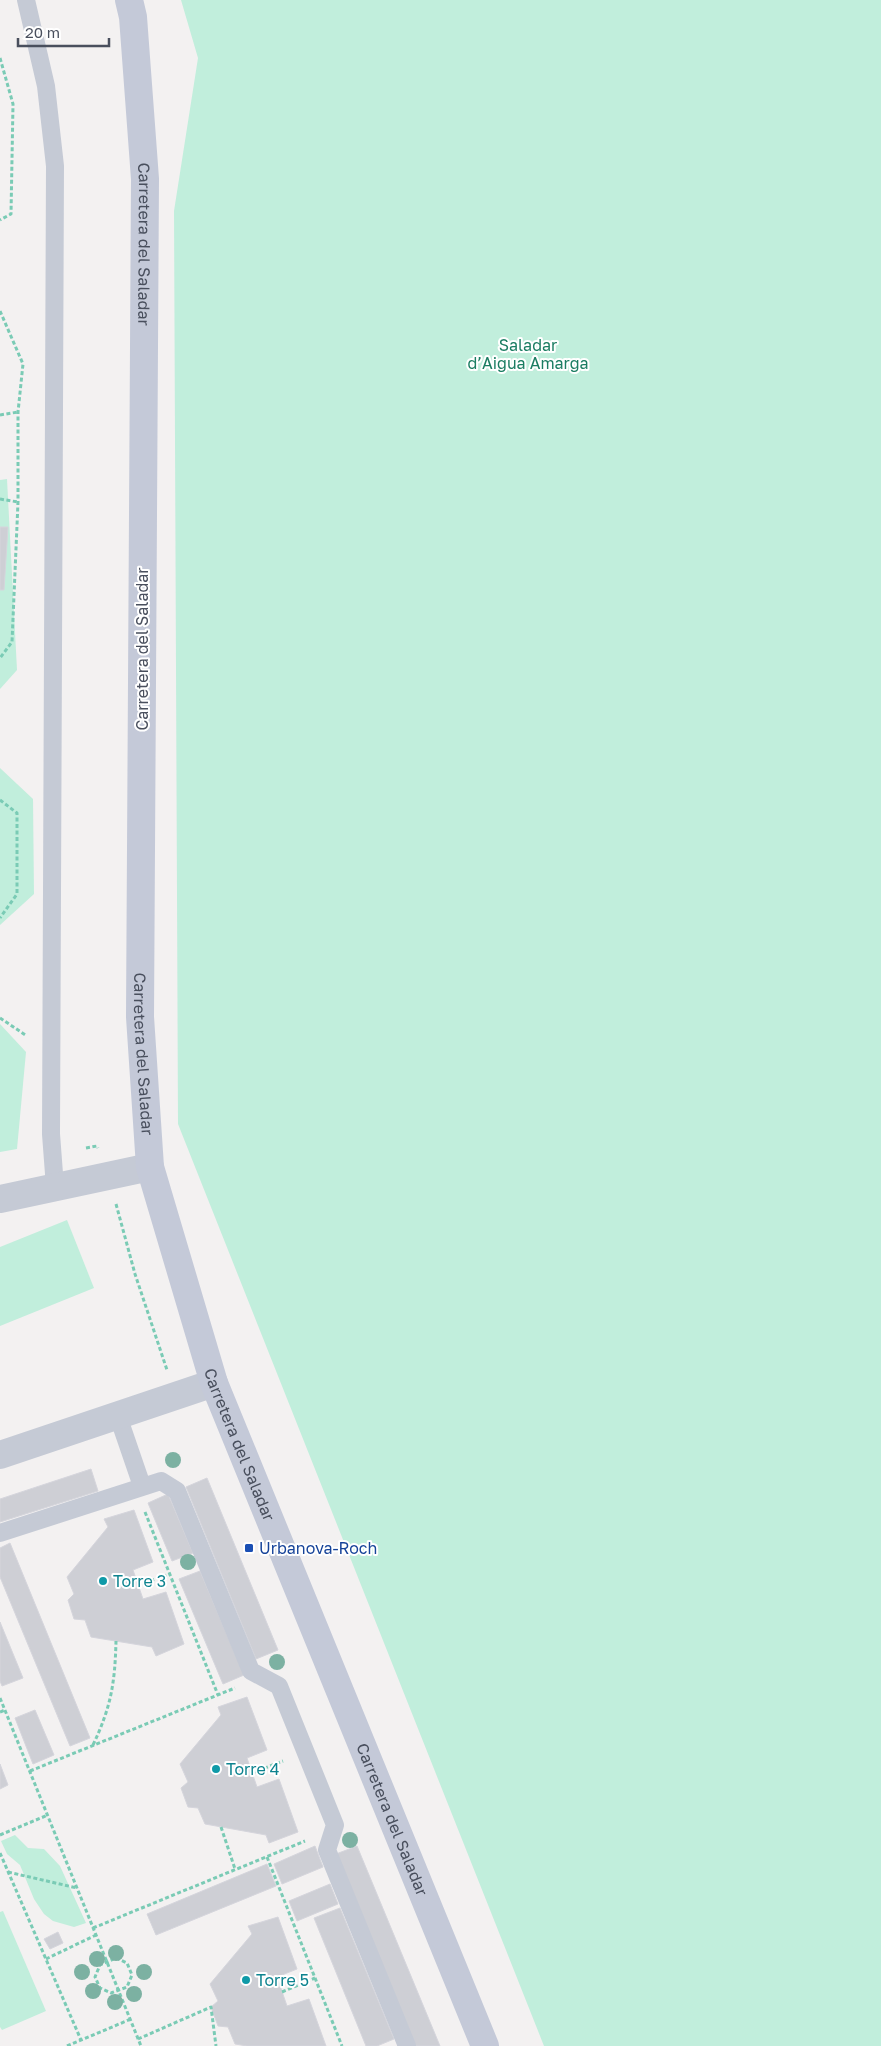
<svg xmlns="http://www.w3.org/2000/svg" width="881" height="2046" viewBox="0 0 881 2046" font-family="'Golos Text',sans-serif">
<style>
.green{fill:#c1eedc}
.building{fill:#cecfd5;stroke:#d5d5dc}
.lines{fill:none;stroke-linecap:round;stroke-linejoin:round}
.path{stroke:#7acbb5;stroke-width:3;stroke-dasharray:4 2.5;stroke-linecap:butt}
.lane{stroke:#c5cad5;stroke-width:18}
.street{stroke:#c5cad5;stroke-width:28}
.secondary{stroke:#c4c9d8;stroke-width:28}
.tree{fill:#7cb1a2}
.transit-dot{fill:#1a4fb4;stroke:#fff;stroke-width:2}
.culture-dot{fill:#0f9aa8;stroke:#fff;stroke-width:2}
.labels{text-anchor:middle;stroke-width:4;stroke-linejoin:round;paint-order:stroke}
.street-label{font-size:16px;fill:#494f5d;stroke:#fff}
.park-label{font-size:16px;fill:#1b7d62;stroke:#fff}
.transit-label{font-size:16px;fill:#164399;stroke:#fff;text-anchor:start}
.culture-label{font-size:16px;fill:#0d838f;stroke:#fff;text-anchor:start}
</style>
<rect width="100%" height="100%" fill="#f3f1f1"/>
<g class="green">
<path d="M181,0H881V2046H544L178,1124L174,211L198,58Z"/>
<path d="M7,479L17,670L0,689V480Z"/>
<path d="M0,768L33,799L34,894L0,925Z"/>
<path d="M0,1024L26,1052L17,1149L0,1152Z"/>
<path d="M67,1220L94,1288L0,1326V1247Z"/>
<path d="M15,1835L28,1848L44,1849L60,1866L86,1923L74,1927L53,1921L44,1914L34,1899L20,1865L7,1854L1,1841Z"/>
<path d="M3,1911L46,2011L2,2030L0,2027V1912Z"/>
</g>
<g class="building">
<path d="M0,527H8L4,590H0Z"/>
<path d="M91,1469L98,1491L0,1522V1499Z"/>
<path d="M207,1478L278,1650L256,1659L186,1487Z"/>
<path d="M168,1494L193,1553L172,1561L148,1503Z"/>
<path d="M134,1510L153,1562L133,1570L143,1599L166,1592L184,1644L156,1656L152,1647L91,1637L85,1620L74,1619L68,1600L74,1594L67,1577L108,1527L104,1519Z"/>
<path d="M10,1543L90,1738L70,1746L0,1577V1548Z"/>
<path d="M200,1571L244,1675L223,1684L179,1579Z"/>
<path d="M0,1622L23,1678L2,1686L0,1681Z"/>
<path d="M247,1697L267,1750L247,1758L257,1787L279,1779L298,1832L269,1843L266,1835L205,1824L198,1808L188,1807L181,1788L188,1782L180,1764L221,1715L218,1707Z"/>
<path d="M35,1710L54,1755L33,1764L15,1718Z"/>
<path d="M0,1764L8,1785L0,1789Z"/>
<path d="M315,1846L323,1867L282,1884L274,1864Z"/>
<path d="M357,1846L440,2046H415L336,1854Z"/>
<path d="M267,1864L276,1886L156,1935L147,1914Z"/>
<path d="M330,1884L338,1904L297,1921L289,1901Z"/>
<path d="M340,1908L394,2039L377,2046H366L314,1918Z"/>
<path d="M278,1917L297,1969L277,1977L287,2006L309,1999L326,2046H247L235,2044L228,2027L218,2026L211,2007L218,2001L210,1984L252,1934L248,1926Z"/>
<path d="M58,1932L63,1943L50,1949L44,1939Z"/>
</g>
<g class="lines">
<g class="path">
<path d="M0,58L13,104L11,214L0,220"/>
<path d="M0,311L23,364L18,412V502L12,642L0,658"/>
<path d="M0,415L18,412"/>
<path d="M0,499L18,502"/>
<path d="M0,800L17,813V894L0,918"/>
<path d="M0,1018L27,1036"/>
<path d="M86,1148L97,1146L98,1148"/>
<path d="M116,1204L135,1274L167,1370"/>
<path d="M145,1512L218,1695"/>
<path d="M138,1585L170,1574"/>
<path d="M0,1698L141,2046"/>
<path d="M0,1712L5,1710"/>
<path d="M93,1745C111,1707 115,1683 116,1641"/>
<path d="M30,1771L235,1688"/>
<path d="M252,1773L283,1761"/>
<path d="M221,1827L235,1869"/>
<path d="M0,1835L48,1815"/>
<path d="M0,1853L81,2040"/>
<path d="M267,1857L342,2046"/>
<path d="M8,1872L77,1888"/>
<path d="M93,1928L305,1841"/>
<path d="M116,1958L127,1963L132,1975L127,1987L111,1993L100,1988L95,1977L100,1965Z"/>
<path d="M46,1959L96,1935"/>
<path d="M282,1992L315,1978"/>
<path d="M138,2039L211,2007L216,2046"/>
<path d="M67,2046L131,2019"/>
</g>
<g class="lane">
<path d="M26,0L46,86L55,166L51,1134L55,1187"/>
<path d="M118,1416L142,1486"/>
<path d="M0,1533L161,1481L177,1491L251,1671L279,1686L335,1825L327,1850L407,2046"/>
</g>
<g class="street">
<path d="M0,1199L150,1167"/>
<path d="M0,1455L214,1383"/>
</g>
<path class="secondary" id="s1" d="M129,0L133,17L145,179L140,1017L150,1167L214,1383L485,2046"/>
</g>
<g class="tree">
<circle cx="173" cy="1460" r="8"/>
<circle cx="188" cy="1562" r="8"/>
<circle cx="277" cy="1662" r="8"/>
<circle cx="350" cy="1840" r="8"/>
<circle cx="116" cy="1953" r="8"/>
<circle cx="97" cy="1959" r="8"/>
<circle cx="82" cy="1972" r="8"/>
<circle cx="144" cy="1972" r="8"/>
<circle cx="93" cy="1991" r="8"/>
<circle cx="134" cy="1994" r="8"/>
<circle cx="115" cy="2002" r="8"/>
</g>
<rect class="transit-dot" x="244" y="1543" width="10" height="10" rx="2.5"/>
<g class="culture-dot">
<circle cx="103" cy="1581" r="5"/>
<circle cx="216" cy="1769" r="5"/>
<circle cx="246" cy="1980" r="5"/>
</g>
<g class="labels">
<g class="street-label">
<text dy="6" stroke="none"><textPath href="#s1" startOffset="245">Carretera del Saladar</textPath></text>
<text transform="translate(142 649) rotate(-90)" y="6">Carretera del Saladar</text>
<text dy="6" stroke="none"><textPath href="#s1" startOffset="1055">Carretera del Saladar</textPath></text>
<text dy="6" stroke="none"><textPath href="#s1" startOffset="1460">Carretera del Saladar</textPath></text>
<text dy="6" stroke="none"><textPath href="#s1" startOffset="1865">Carretera del Saladar</textPath></text>
</g>
<g class="park-label">
<text x="528" y="351">Saladar<tspan x="528" dy="18">d’Aigua Amarga</tspan></text>
</g>
<g class="transit-label">
<text x="259" y="1554">Urbanova-Roch</text>
</g>
<g class="culture-label">
<text x="113" y="1587">Torre 3</text>
<text x="226" y="1775">Torre 4</text>
<text x="256" y="1986">Torre 5</text>
</g>
</g>
<path d="M18 38v8h91v-8" fill="none" stroke="#494f5d" stroke-width="2.5"/>
<text x="25" y="38" font-size="15" fill="#494f5d" stroke="#ffffff" stroke-width="4" paint-order="stroke">20 m</text>
</svg>
